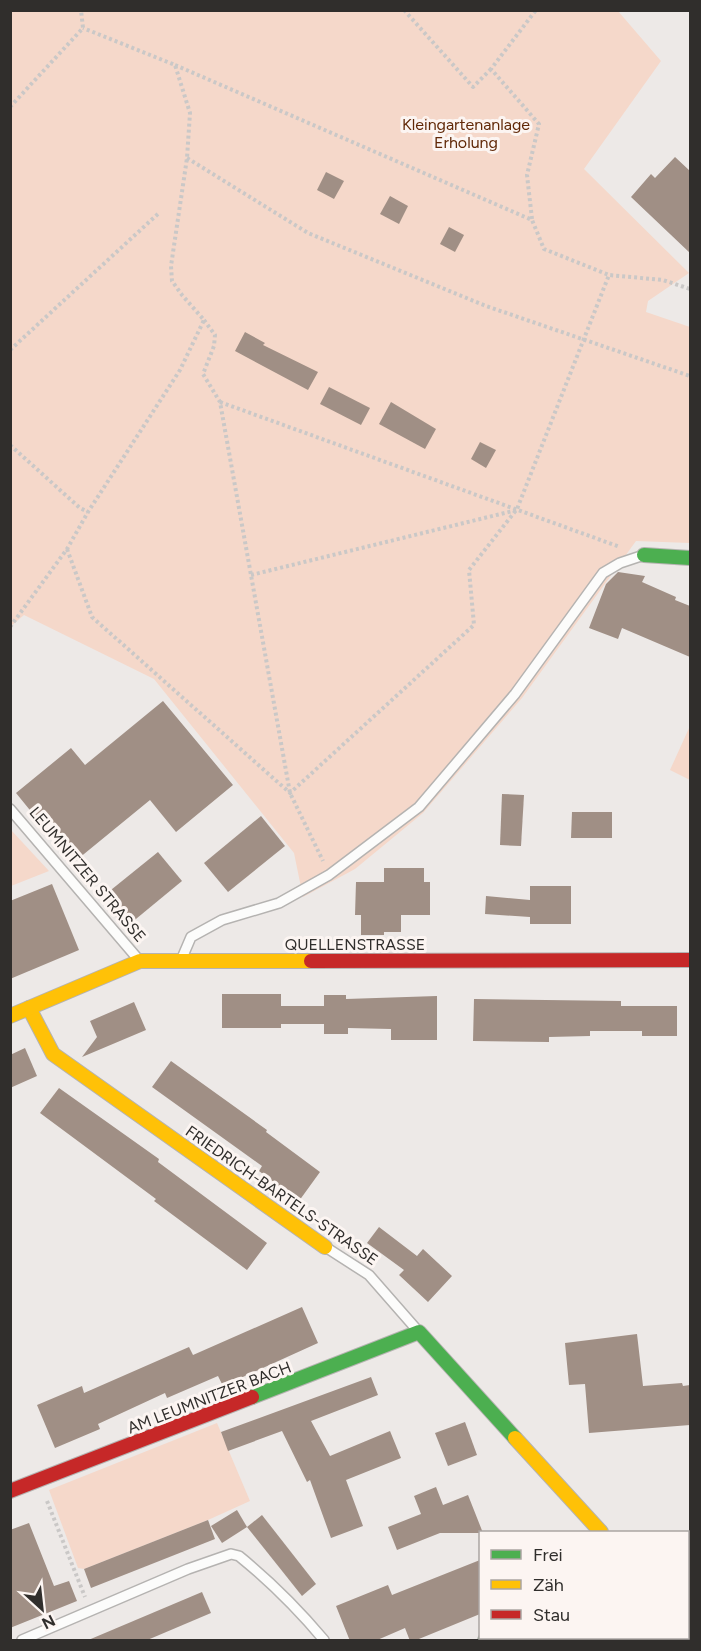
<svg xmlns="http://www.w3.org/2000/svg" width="701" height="1651" viewBox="0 0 701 1651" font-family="Figtree,sans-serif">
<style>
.green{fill:#f5d8ca}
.building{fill:#a08f85}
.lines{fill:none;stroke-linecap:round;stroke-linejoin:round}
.lane-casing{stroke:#b5b3b1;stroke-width:12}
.fast-casing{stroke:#b5b3b1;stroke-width:16}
.slow-casing{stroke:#b5b3b1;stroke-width:16}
.jam-casing{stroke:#b5b3b1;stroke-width:16}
.path{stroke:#cac8c7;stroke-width:4;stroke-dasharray:3 3;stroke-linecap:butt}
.lane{stroke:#fcfcfb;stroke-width:9}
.fast{stroke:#4caf50;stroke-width:14}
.slow{stroke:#ffc107;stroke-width:14}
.jam{stroke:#c62828;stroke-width:14}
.labels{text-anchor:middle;stroke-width:6;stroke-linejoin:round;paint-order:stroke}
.park-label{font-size:16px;fill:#612908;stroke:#fcf5f2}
.street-label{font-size:16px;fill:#302e2c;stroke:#fcf5f2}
</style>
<rect width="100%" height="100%" fill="#ede9e7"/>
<g class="green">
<path d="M11,11H618L661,61L584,169L689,273L648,301L646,312L690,327V543L636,541L522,698L423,813L355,869L303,897L294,853L154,679L24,615L11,626Z"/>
<path d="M690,726V780L670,770Z"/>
<path d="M11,830L49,871L11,886H10Z"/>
<path d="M217,1423L250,1501L208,1520L84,1569L78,1568L49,1490Z"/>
</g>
<g class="building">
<path d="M675,157L690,171V253L631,197L651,174L655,178Z"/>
<path d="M326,172L344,181L334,199L317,190Z"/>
<path d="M390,196L408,206L399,224L380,214Z"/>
<path d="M449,227L464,235L455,252L440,244Z"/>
<path d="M245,332L265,343L263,345L318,372L308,390L235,351Z"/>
<path d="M329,387L370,408L361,425L320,404Z"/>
<path d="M391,402L436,429L425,449L379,424Z"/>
<path d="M480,442L496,450L486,468L471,459Z"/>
<path d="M618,572L645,576L642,582L676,597L675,600L690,606V657L622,628L618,639L589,628L606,584Z"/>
<path d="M163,701L233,785L176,832L150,800L73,863L16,793L71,748L85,765Z"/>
<path d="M502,794L524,795L521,846L500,845Z"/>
<path d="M572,812H612V838H571Z"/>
<path d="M261,816L285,846L228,892L204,863Z"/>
<path d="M158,852L182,881L125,928L101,898Z"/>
<path d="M384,868H424V882H430V915H401V932H384V935H361V915H355L356,882H384Z"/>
<path d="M52,884L79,950L10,979V901Z"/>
<path d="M530,886H571V924H530V917L485,914L486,896L530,900Z"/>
<path d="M222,994H281V1006H324V995H346V999L437,996V1040H391V1029L348,1028V1034H324V1024H281V1028H222Z"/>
<path d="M474,999L621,1001V1006H677V1036H642V1031H590V1036L549,1037V1042L473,1041Z"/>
<path d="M134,1002L146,1030L82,1057L97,1037L90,1021Z"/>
<path d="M25,1048L37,1076L10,1088V1055Z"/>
<path d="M171,1061L267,1130L266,1132L320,1172L299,1201L259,1171L262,1166L152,1087Z"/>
<path d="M59,1088L159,1159L158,1162L267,1243L247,1270L154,1201L156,1199L40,1113Z"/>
<path d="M379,1227L417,1256L423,1249L452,1276L428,1302L399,1275L404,1270L367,1243Z"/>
<path d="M302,1307L318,1343L223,1386L218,1376L167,1398L165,1393L98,1424L100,1429L55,1448L37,1405L82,1386L84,1393L189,1347L193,1355Z"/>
<path d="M637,1334L643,1386L682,1383L683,1386L690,1385V1425L589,1433L585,1384L569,1385L565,1343Z"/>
<path d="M371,1377L378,1395L311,1421L330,1456L390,1431L401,1458L346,1480L363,1526L331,1538L310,1480L307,1482L282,1431L228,1451L221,1432Z"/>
<path d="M465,1422L477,1455L448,1466L435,1433Z"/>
<path d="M436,1487L443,1505L468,1495L483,1533H440L397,1550L388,1527L421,1514L414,1496Z"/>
<path d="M237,1510L247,1527L222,1543L211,1526Z"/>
<path d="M262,1515L316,1584L302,1596L247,1527Z"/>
<path d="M208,1520L215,1539L91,1588L84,1569Z"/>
<path d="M29,1523L54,1586L69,1581L77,1601L10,1628V1530Z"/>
<path d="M480,1560V1614L414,1641H410L405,1628L375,1641H350L336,1606L388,1585L392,1595Z"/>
<path d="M202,1592L211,1613L145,1641H86Z"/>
</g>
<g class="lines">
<defs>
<g id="lane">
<path d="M10,809L138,959"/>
<path d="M182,958L191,937L222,920L279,903L329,875L419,807L515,694L603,573L620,563L644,555"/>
<path d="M327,1248L369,1275L418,1331"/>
<path d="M22,1640L188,1569L231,1554L239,1556C271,1582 298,1609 324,1640"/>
</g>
<g id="fast">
<path d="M644,555L690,558"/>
<path d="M252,1397L419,1332L515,1438"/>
<path d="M485,1640L493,1638"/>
</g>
<g id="slow">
<path d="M29,1008L53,1054L325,1247"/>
<path d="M10,1016L140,961H311"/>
<path d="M515,1438L601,1532"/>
<path d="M688,1577H690"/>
</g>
<g id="jam">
<path d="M311,961L690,960"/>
<path d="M10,1491L252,1397"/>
</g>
</defs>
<use href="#lane" class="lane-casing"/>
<use href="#fast" class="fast-casing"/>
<use href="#slow" class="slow-casing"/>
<use href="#jam" class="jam-casing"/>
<g class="path">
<path d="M404,10L473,87L491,69"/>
<path d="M175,65L532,220L544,249L609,275"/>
<path d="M10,107L83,28L81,10"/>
<path d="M187,158L308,233L486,306L690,376"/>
<path d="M532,219L527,175L539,124L491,69L536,10"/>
<path d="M204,320L215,335L214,346L203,374L220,402L290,793L323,861"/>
<path d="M10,350L160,212"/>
<path d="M220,402L620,547"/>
<path d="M10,445L80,508L88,512"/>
<path d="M67,549L92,617L290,793L474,625L469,570L517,509L609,275L663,280L690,289"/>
<path d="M251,575L517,510"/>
<path d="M10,627L67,549L88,512L180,370L204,320L182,295L172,281L171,266L187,158L190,113L175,65L83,28"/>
<path d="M47,1501L85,1597"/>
</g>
<use href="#lane" class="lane"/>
<use href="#fast" class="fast"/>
<use href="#slow" class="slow"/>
<use href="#jam" class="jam"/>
</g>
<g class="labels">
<g class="park-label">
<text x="466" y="130">Kleingartenanlage<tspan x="466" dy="18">Erholung</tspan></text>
</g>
<g class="street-label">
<text transform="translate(88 874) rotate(50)" y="6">LEUMNITZER STRASSE</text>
<text x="355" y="950">QUELLENSTRASSE</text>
<text transform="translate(282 1195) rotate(35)" y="6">FRIEDRICH-BARTELS-STRASSE</text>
<text transform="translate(209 1397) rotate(-21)" y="6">AM LEUMNITZER BACH</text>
</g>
</g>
<rect width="701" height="1651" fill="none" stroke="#302e2c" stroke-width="24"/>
<rect x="479" y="1531" width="210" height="108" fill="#fcf5f2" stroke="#aaa5a3" stroke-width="1.5"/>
<rect x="491" y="1550" width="30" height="9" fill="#4caf50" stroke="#aaa5a3" stroke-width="1.5"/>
<text x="533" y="1561" font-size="18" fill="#302e2c">Frei</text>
<rect x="491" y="1580" width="30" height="9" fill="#ffc107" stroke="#aaa5a3" stroke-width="1.5"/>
<text x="533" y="1591" font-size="18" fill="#302e2c">Zäh</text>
<rect x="491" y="1610" width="30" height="9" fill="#c62828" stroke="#aaa5a3" stroke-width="1.5"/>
<text x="533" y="1621" font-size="18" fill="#302e2c">Stau</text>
<g transform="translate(42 1609) rotate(153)" stroke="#fcf5f2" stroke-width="4.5" paint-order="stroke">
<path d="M0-4.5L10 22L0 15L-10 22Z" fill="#302e2c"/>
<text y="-9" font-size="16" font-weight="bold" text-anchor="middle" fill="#302e2c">N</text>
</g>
</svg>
